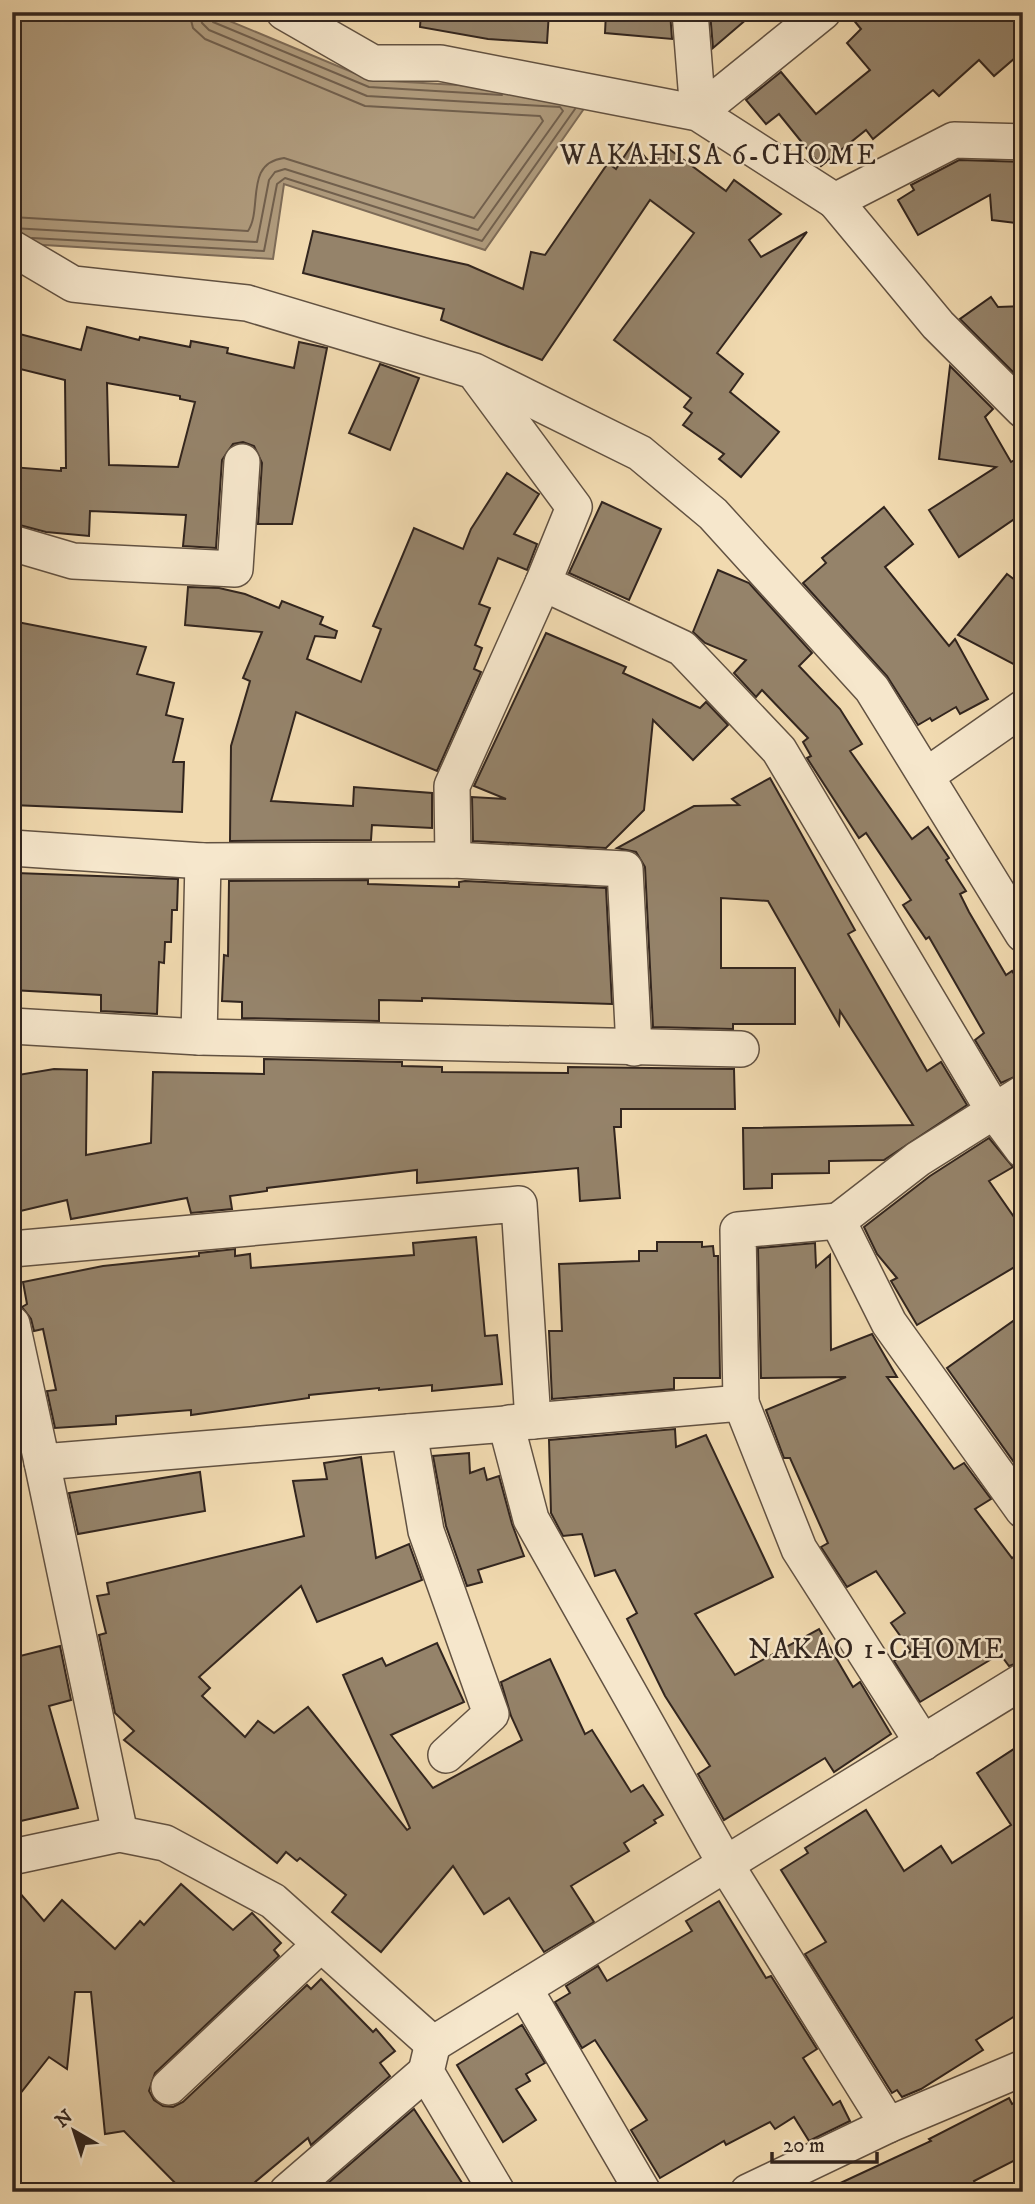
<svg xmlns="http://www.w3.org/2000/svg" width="1035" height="2204" viewBox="0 0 1035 2204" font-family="'IM FELL DW Pica',serif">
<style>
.water{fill:#b09c7e;stroke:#7e6c58;stroke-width:2}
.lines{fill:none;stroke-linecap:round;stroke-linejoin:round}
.shore{stroke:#71604e;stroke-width:2}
.building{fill:#95836a;stroke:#32251e;stroke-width:2;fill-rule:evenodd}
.street-casing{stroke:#625242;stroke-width:38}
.street{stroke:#f6e7cc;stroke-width:35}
.labels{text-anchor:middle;stroke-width:5;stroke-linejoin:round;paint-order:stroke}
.neighbourhood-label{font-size:28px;letter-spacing:2px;fill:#32251e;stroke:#f6e7cc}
</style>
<rect width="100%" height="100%" fill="#f1dab0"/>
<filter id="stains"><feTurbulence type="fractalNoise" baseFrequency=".00286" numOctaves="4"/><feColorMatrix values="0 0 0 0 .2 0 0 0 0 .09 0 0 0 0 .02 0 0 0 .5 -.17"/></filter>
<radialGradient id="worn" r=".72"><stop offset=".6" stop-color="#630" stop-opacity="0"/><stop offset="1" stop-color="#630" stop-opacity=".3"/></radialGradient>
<path class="water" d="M12,12H208L371,80L595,93L485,250L284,184L273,259L12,243Z"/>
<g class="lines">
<g class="shore">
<path d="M208,12L213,22L369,87L502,95"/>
<path d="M12,217L248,231C263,208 244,163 284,158L474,218L543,121L540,116L365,106L205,39L193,28L189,12"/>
<path d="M12,228L257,242L269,180L275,172L285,169L478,230L563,111L560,107L367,96L209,30L202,23L200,12"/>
<path d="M32,238L264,251L277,184L285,178L482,241L575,109"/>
</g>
</g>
<g class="building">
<path d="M421,12H549L547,43L488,39L420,27Z"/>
<path d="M606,12H670L672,39L605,33Z"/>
<path d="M710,12H755L713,48Z"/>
<path d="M847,12H1023V51L994,76L979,60L939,96L933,90L873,139L866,130L821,166L779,114L766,124L746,100L781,72L816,114L870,70L847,43L861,29Z"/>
<path d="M633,143L651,164L669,149L726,191L734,180L781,214L749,240L761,257L807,232L717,353L743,374L730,392L779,432L741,477L719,459L724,454L683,425L692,413L684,407L691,398L614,340L694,233L650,200L542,360L441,320L444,309L303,273L313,231L468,265L523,289L531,252L545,255L608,163L616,169Z"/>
<path d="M959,160L1023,162V224L992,220L990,195L918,235L898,200L914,190L911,185Z"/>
<path d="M991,297L998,307L1023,306L1022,381L960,319Z"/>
<path d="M87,327L139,340L140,337L190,347L191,341L228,348L227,353L294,368L299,342L327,348L292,524H258L262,463L254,446L243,442L233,444L222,460L216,548L183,546L186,515L90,511L89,536L46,532L12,523V467L61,471V468H66L65,380L12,367V332L81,350ZM107,383L180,396V399L195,402L178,467L109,465Z"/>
<path d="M380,364L419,378L390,450L349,433Z"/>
<path d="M950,366L993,409L985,417L1011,462L1023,455V513L959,557L929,510L996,467L939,459Z"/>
<path d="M507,473L539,494L514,534L537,544L527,570L498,558L479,604L490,608L475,645L482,648L474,669L481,672L437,771L296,712L271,801L353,806L354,787L432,793V828L372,825L371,840L230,841L231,746L250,681L243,678L262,632L185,625L188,587L219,588L245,594L279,608L282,601L323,617L320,624L337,631L335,638L315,636L307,659L361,682L381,629L373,626L414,528L463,549L471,529Z"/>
<path d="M602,502L661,529L629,600L569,573Z"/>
<path d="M884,507L913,544L885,567L949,646L955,639L988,699L960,714L956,707L932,721L930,718L918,725L887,676L803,583L826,563L822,558Z"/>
<path d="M718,570L749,583L812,653L799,666L840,709L862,744L850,751L912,839L928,827L949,858L946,860L966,891L960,894L969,912L1006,975L1012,971L1023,987V1073L1001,1083L975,1040L984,1033L929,937L926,939L903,905L911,900L866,833L859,838L807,758L811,756L803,742L808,738L762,690L756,697L734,673L746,660L705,643L693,632Z"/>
<path d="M1007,574L1023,586V669L958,635Z"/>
<path d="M12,621L146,647L137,674L174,683L166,715L183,719L173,762H184L182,812L12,805Z"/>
<path d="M546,633L626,667L623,673L700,708L706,702L728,725L693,760L653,720L644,810L606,848L473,841L472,797L506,799L474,786Z"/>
<path d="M770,778L855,930L848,934L927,1071L941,1062L967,1105L884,1160L829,1161V1173L772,1174V1188L744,1189L743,1128L913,1125L840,1011L839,1025L768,901L721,898V968H795V1024H733V1029L653,1027L645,867L636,852L617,848L694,806L739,805L732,799Z"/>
<path d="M16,873L178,879L177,910H172L171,942H165L164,963L159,962L157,1014L101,1011V995L12,990Z"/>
<path d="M368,880V884L459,887V882L465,881L606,888L612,1004L422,998V1001L379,1000V1021L242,1018V1002L222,1001L224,955L228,956L229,881Z"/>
<path d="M264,1059L402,1062V1066L442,1067V1072L568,1073V1067L734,1069L735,1109H621V1127H614L620,1198L580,1201L578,1168L417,1183V1170L267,1188V1191L230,1196L232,1209L191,1213L187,1198L71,1219L67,1200L12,1213V1179L19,1177L12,1147V1076L54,1069L87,1070L86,1155L151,1143L153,1072L264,1074Z"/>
<path d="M989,1138L1013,1167L989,1181L1023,1230V1262L917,1325L891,1281L897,1278L877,1254L864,1227L930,1176Z"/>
<path d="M476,1237L485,1336L497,1335L502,1384L432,1391V1385L379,1390V1388L309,1395V1398L191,1415V1410L116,1416V1424L55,1428L47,1391L56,1390L43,1329L34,1331L31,1319L22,1307L27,1304L23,1282L103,1266L199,1256V1253L235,1249V1256L250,1254L251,1268L414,1255L413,1243Z"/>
<path d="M657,1242H702V1247L713,1246L714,1256H718L720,1378H674V1389L552,1399L549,1331H562L559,1264L639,1261V1251H657Z"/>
<path d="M815,1243L816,1267L830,1255L831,1350L872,1334L897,1377H887L954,1469L964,1463L991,1499L975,1509L1012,1558L1023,1550V1661L1009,1666L1000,1654L920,1702L894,1661L911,1651L891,1623L905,1613L876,1571L847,1587L821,1547L828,1543L790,1458H784L766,1410L846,1377L761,1378L758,1248Z"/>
<path d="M1023,1314V1475L947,1368Z"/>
<path d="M675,1429L676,1447L706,1435L773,1577L695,1614L735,1675L819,1629L853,1687L860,1682L891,1734L834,1772L825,1758L724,1820L698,1774L710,1766L665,1696L627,1619L637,1613L615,1570L595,1576L582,1534L563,1536L551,1513L549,1440Z"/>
<path d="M469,1453L470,1473L484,1468L487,1480L499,1476L512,1524L524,1556L478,1570L482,1582L467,1586L446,1526L433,1456Z"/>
<path d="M361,1457L376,1558L409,1544L422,1580L317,1622L301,1586L199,1677L210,1688L202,1696L245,1737L258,1721L274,1733L308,1707L407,1830L410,1828L343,1675L382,1658L386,1666L437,1643L464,1702L391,1735L433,1788L522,1740L511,1716L501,1682L550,1659L585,1734L592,1730L631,1792L643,1785L663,1815L654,1820L656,1823L624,1843L629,1851L571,1886L594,1922L544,1952L509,1898L484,1914L453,1866L381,1952L332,1912L346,1895L300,1858L297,1861L286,1852L277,1863L124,1740L134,1731L115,1713L99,1635L106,1633L97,1596L109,1594L107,1583L304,1536L293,1481L327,1479L324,1463Z"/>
<path d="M200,1472L205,1511L78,1534L69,1493Z"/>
<path d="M60,1646L71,1700L49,1706L78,1808L12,1823V1658Z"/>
<path d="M1023,1743V2011L976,2040L983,2050L921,2089L902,2097L897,2090L892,2093L805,1954L826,1942L781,1870L808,1853L805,1848L866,1810L904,1871L941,1846L952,1863L1011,1825L977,1773Z"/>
<path d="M12,1884L44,1921L62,1900L115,1949L140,1921L144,1925L181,1884L233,1930L252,1913L281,1943L274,1950L279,1956L155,2073L149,2091L154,2100L163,2106L173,2107L183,2102L307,1985L311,1989L321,1979L373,2032L376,2029L395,2051L380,2063L390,2076L311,2145L308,2138L243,2192H184L124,2131L105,2134L91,1992H75L67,2069L49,2057L12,2104Z"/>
<path d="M719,1901L766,1978L771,1976L817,2049L803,2058L833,2105L840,2101L850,2121L809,2141L794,2117L775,2129L770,2122L726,2145L724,2141L660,2178L631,2130L647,2120L595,2040L582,2048L555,2002L570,1993L566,1986L598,1966L607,1981L692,1931L686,1921Z"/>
<path d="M522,2025L545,2063L526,2074L530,2081L516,2089L536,2120L503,2142L457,2065Z"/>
<path d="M1009,2098L1012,2104L1023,2099V2156L974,2181L979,2192H821L931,2141L929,2139Z"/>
<path d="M414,2109L468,2192H332L328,2183Z"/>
</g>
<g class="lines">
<defs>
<g id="street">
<path d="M284,12L373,63H440L698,113L835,201L954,140L1023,142"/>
<path d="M690,12L698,113L823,12"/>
<path d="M835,201L938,325L1023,410"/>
<path d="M12,248L73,284L247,303L474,371L640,453L713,514L872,689L1023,934"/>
<path d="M478,377L574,507L543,583L682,648L779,750L994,1111L1023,1150"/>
<path d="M12,543L73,561L235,569L242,462"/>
<path d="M926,776L1023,708"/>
<path d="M12,848L203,861L453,860L625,869L634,1048"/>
<path d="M453,860L452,786L543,583"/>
<path d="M12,1026L199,1037L741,1049"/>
<path d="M199,1037L203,861"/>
<path d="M1023,1093L918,1159L838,1221L889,1323L1023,1510"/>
<path d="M12,1249L519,1204L533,1421"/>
<path d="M12,1324L42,1462L506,1424L531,1519L726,1865L888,2125L1023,2068"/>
<path d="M741,1403L738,1230L838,1221"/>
<path d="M509,1423L741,1403L799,1549L923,1743"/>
<path d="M409,1432L426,1531L491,1714L446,1755"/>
<path d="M42,1462L120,1834"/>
<path d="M12,1857L120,1834L165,1843L273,1901L433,2044L1023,1681"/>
<path d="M524,1988L643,2192"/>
<path d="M431,2051L426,2072L497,2192"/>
<path d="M169,2087L321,1944"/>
<path d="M287,2192L426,2072"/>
<path d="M748,2192L888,2125"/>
</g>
</defs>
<use href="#street" class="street-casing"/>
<use href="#street" class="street"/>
</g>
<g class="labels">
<g class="neighbourhood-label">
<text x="719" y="164">WAKAHISA 6-CHOME</text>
<text x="877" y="1658">NAKAO 1-CHOME</text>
</g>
</g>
<rect width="1035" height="2204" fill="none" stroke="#f1dab0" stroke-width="42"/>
<rect x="14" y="14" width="1007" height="2176" fill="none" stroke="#32251e" stroke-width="3.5"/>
<rect x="21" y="21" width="993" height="2162" fill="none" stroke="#32251e" stroke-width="2"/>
<g transform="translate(74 2131) rotate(321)" stroke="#f6e7cc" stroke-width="5" paint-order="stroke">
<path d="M0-5L12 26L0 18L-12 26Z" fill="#32251e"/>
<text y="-10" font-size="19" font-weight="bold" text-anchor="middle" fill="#32251e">N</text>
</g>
<path d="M772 2152v10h105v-10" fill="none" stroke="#32251e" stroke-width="3.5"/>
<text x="783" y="2152" font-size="21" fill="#32251e" stroke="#f6e7cc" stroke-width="5" paint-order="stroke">20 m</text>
<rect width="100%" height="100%" filter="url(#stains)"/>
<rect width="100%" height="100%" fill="url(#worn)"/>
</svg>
